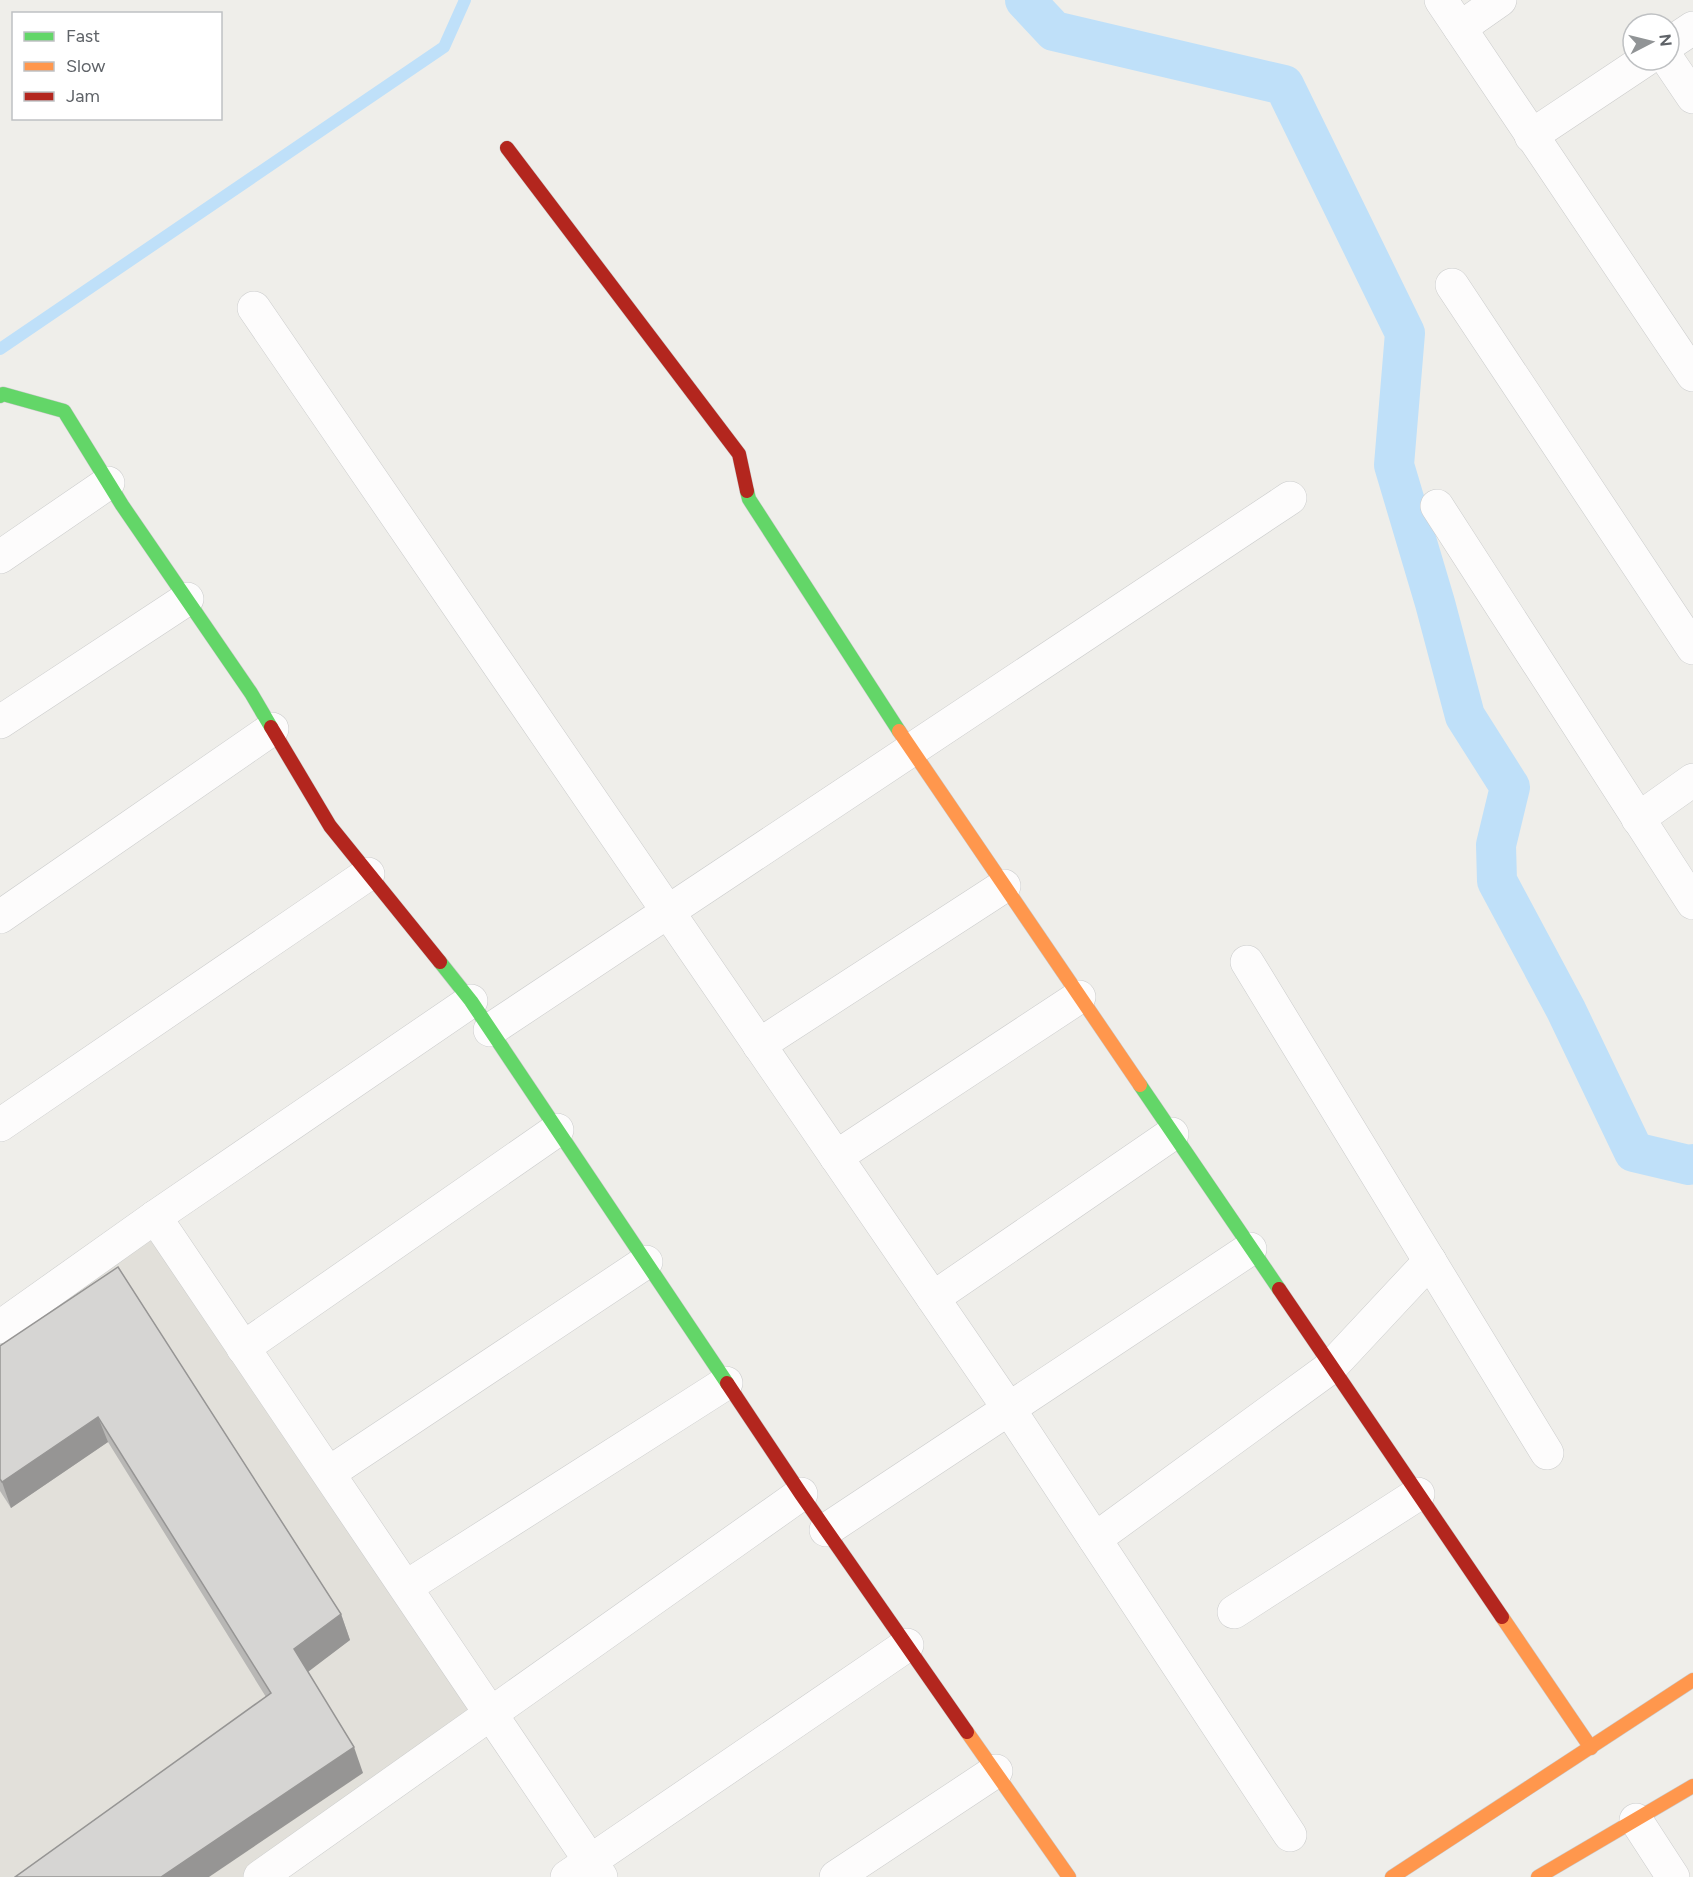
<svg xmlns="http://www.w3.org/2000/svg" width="1693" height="1877" viewBox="0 0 1693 1877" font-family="Figtree,sans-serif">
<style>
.education{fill:#e2e0da}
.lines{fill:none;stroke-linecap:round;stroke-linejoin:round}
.stream{stroke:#bfe0f9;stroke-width:12}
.canal{stroke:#bfe0f9;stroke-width:40}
.street-casing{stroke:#cbcccc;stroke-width:34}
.fast-casing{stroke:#cacacb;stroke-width:15}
.slow-casing{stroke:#cacacb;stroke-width:15}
.jam-casing{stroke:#cacacb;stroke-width:15}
.street{stroke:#fdfcfc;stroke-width:33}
.fast{stroke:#63d668;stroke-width:14}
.slow{stroke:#ff974d;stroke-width:14}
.jam{stroke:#b3261e;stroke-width:14}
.wall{fill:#b8b7b5}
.shaded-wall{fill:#969594}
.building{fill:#d6d5d3;stroke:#969594;stroke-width:1.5}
</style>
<rect width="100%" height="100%" fill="#efeeea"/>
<path class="education" d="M155,1217L491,1714L260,1877H0V1325Z"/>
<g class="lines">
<path class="stream" d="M0,349L444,47L465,0"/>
<path class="canal" d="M1025,0L1054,31L1284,85L1405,333L1394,465L1435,603L1465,716L1510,787L1496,845L1497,881L1566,1010L1634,1152L1689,1165L1693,1164"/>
<defs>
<g id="street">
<path d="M1441,0L1693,375"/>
<path d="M1460,28L1500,0"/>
<path d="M1669,44L1693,28"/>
<path d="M1668,60L1693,97"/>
<path d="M1531,136L1645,60"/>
<path d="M1452,285L1693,648"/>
<path d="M254,308L1009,1409L1290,1835"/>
<path d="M1437,506L1693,903"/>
<path d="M0,557L108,483"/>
<path d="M0,722L187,599"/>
<path d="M1638,819L1693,780"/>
<path d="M0,917L272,729"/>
<path d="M1247,962L1547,1453"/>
<path d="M490,1030L1290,498"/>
<path d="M759,1045L1004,886"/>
<path d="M0,1125L368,874"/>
<path d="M836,1157L1079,997"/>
<path d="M155,1217L601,1877"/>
<path d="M933,1298L1172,1134"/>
<path d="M0,1327L155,1217L471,1001"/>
<path d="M243,1348L557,1130"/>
<path d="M329,1473L646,1262"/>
<path d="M826,1530L1250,1249"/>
<path d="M1095,1539L1331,1367L1430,1261"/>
<path d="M406,1587L726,1383"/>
<path d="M1234,1612L1418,1494"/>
<path d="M1636,1820L1673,1877"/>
<path d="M260,1877L801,1494"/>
<path d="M567,1877L907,1645"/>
<path d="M836,1877L996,1771"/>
</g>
<g id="fast">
<path d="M0,396L3,394L64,411L122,505L251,693L271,727"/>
<path d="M747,491L749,499L899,731"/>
<path d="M440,962L471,1001L727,1383"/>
<path d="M1140,1085L1279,1289"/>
</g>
<g id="slow">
<path d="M899,731L1140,1085"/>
<path d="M1502,1617L1591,1748"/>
<path d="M967,1732L1069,1877"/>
<path d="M1392,1877L1693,1680"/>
<path d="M1538,1877L1693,1786"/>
</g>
<g id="jam">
<path d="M507,148L739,454L747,491"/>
<path d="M271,727L330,826L440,962"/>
<path d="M1279,1289L1502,1617"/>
<path d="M727,1383L801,1494L967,1732"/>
</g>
</defs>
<use href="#street" class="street-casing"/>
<use href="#fast" class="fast-casing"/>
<use href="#slow" class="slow-casing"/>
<use href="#jam" class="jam-casing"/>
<use href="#street" class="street"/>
<use href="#fast" class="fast"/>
<use href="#slow" class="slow"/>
<use href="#jam" class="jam"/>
</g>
<path class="wall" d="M118,1267L341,1614L350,1640L308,1671L363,1773L266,1697L108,1442L11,1508L0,1491V1346Z"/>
<g class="shaded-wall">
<path d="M98,1417L108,1442L11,1508L2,1482Z"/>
<path d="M341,1614L350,1640L304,1675L294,1649Z"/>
<path d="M354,1747L363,1773L209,1877H161Z"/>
</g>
<path class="building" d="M118,1267L341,1614L294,1649L354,1747L161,1877H15L271,1693L98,1417L2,1482L0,1479V1346Z"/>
<rect x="12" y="12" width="210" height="108" fill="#ffffff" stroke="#bfc1c3" stroke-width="1.5"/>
<rect x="24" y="32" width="30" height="9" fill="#63d668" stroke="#bfc1c3" stroke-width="1.5"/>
<text x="66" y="42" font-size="18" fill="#5f6368">Fast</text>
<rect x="24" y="62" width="30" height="9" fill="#ff974d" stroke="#bfc1c3" stroke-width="1.5"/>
<text x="66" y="72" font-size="18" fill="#5f6368">Slow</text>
<rect x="24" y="92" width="30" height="9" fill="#b3261e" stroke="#bfc1c3" stroke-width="1.5"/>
<text x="66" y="102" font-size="18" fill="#5f6368">Jam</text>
<g transform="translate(1651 42) rotate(83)"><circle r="28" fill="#ffffff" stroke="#bfc1c3" stroke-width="1.5"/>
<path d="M0-4.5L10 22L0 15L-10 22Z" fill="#919496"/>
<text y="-9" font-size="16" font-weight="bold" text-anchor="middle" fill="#5f6368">N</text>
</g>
</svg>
